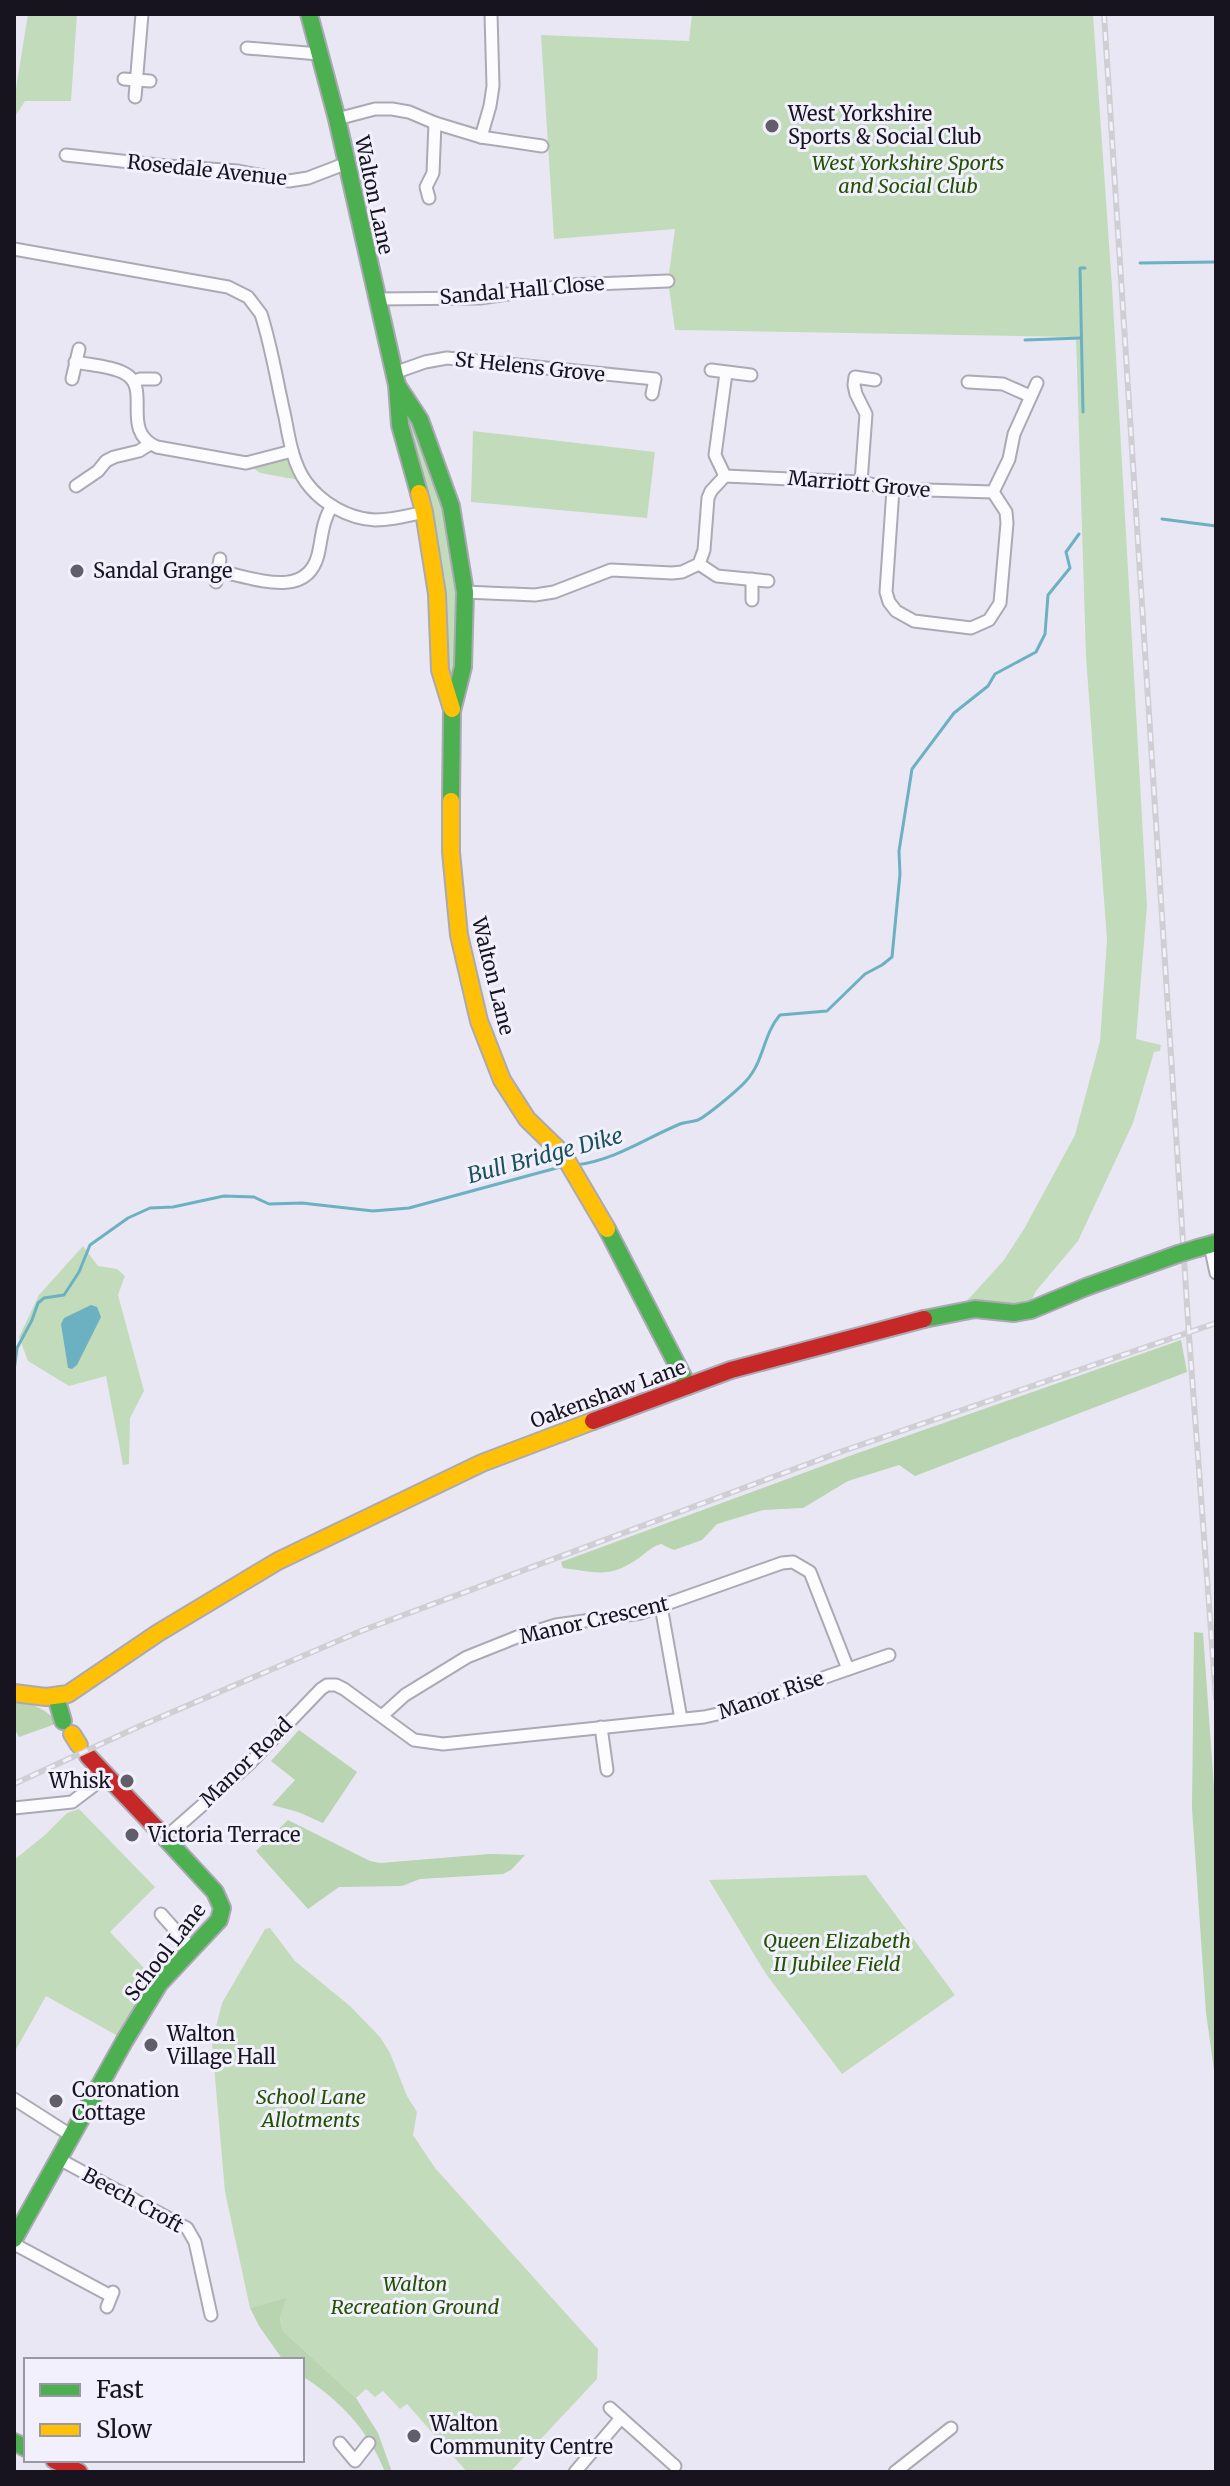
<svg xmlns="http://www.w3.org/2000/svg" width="1230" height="2486" viewBox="0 0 1230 2486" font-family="Merriweather,serif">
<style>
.green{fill:#c2dcbb}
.forest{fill:#b8d4b0}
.water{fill:#6bb1c1}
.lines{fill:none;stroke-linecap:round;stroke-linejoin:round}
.stream{stroke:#6bb1c1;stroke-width:3}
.street-casing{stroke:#aba9b4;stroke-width:15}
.fast-casing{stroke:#aba9b4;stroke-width:20}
.slow-casing{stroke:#aba9b4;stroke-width:20}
.jam-casing{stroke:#aba9b4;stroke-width:20}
.street{stroke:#fcfbfd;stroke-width:11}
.fast{stroke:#4caf50;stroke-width:16}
.slow{stroke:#ffc107;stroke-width:16}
.jam{stroke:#c62828;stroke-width:16}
.rail-casing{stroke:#cfced2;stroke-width:6}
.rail{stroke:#f2f0fd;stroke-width:3;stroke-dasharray:9;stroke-linecap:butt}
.fast-bridge-casing{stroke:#aba9b4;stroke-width:20;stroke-linecap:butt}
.fast-bridge{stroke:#4caf50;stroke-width:16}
.poi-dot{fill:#615e6a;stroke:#f2f0fd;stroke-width:3}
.labels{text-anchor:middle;stroke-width:6;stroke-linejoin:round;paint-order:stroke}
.poi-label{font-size:20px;fill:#17141f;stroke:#f2f0fd;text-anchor:start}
.park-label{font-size:20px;font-style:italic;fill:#225200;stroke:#f2f0fd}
.street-label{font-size:20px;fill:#17141f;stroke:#f2f0fd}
.water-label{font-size:22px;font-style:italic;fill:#1a525c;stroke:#f2f0fd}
</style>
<rect width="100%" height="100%" fill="#eae7f4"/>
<g class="green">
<path d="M28,14H77L71,101H25L14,118V101Z"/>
<path d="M692,14H1093L1112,286L1147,906L1136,1039L1161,1045L1160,1051L1154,1052L1133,1123L1078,1241L1036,1291L1030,1303L1011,1306L964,1304L1004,1260L1024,1229L1075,1135L1100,1041L1107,940L1086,657L1076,337L675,330L668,281L675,229L554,239L541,35L689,41Z"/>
<path d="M397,385L420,420L462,565L452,711L437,594Z"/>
<path d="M473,431L655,452L647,518L471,502Z"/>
<path d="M292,451L305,481L260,473L246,463Z"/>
<path d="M83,1246L98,1266L117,1269L125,1276L118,1295L144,1391L130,1418L129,1464L123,1465L106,1376L69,1386L28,1361L19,1337L39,1295Z"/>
<path d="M79,1809L155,1887L110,1932L159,1984L125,2040L46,1996L14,2053V1860L45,1835L67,1813Z"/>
<path d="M866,1875L955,1995L842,2074L766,1974L709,1880Z"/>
<path d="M270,1928L295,1961L350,2006L380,2037L390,2053L407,2096L417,2112L413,2135L435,2168L598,2349L597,2379L510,2472H467L407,2404L400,2409L383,2391L375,2397L366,2389L356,2398L283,2331L280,2318L285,2299L250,2308L225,2192L212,2043L222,2003L265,1929Z"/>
</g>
<g class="forest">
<path d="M1181,1340L1187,1372L915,1476L899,1465L848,1481L803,1508L763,1510L717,1524L702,1540L674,1550L661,1544C651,1547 647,1552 639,1558C609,1579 596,1572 563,1568L561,1562L855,1454Z"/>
<path d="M1194,1632L1203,1633L1216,1816V2084L1206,2013L1192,1808Z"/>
<path d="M14,1700C33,1704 45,1708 58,1723L19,1737L14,1728Z"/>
<path d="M299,1730L357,1772L323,1823L298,1812L272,1805L295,1780L271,1761Z"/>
<path d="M288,1820L370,1861L380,1863L490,1854L525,1855L511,1870L503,1874L420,1879L402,1886L339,1887L308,1909L256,1851Z"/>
<path d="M286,2298L280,2318L283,2331L356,2398L378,2433L392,2472H385C369,2431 339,2399 302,2376V2360H283L259,2326L250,2308Z"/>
</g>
<path class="water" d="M91,1305L97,1307L101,1317L77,1365L72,1369L68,1368L61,1324L64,1318Z"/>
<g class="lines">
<g class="stream">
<path d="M1140,263L1216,262"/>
<path d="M1025,340L1081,338"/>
<path d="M1083,412L1080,268H1085"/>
<path d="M1162,519L1216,526"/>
<path d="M576,1165C615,1160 644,1139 680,1124C685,1122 692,1122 698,1120C708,1115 738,1090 746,1081C764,1062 763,1034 780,1015L827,1011L865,974L882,965L892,957L900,874L899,851L912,769L954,713L988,686L995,674L1036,652L1045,634L1048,595L1070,568L1066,552L1079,534"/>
<path d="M14,1371L17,1348L32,1320L38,1303L44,1298L64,1295L79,1272L90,1245L128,1218L150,1208L173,1207L224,1196L254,1197L269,1204L302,1203L373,1211L409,1208L564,1166"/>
</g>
<defs>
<g id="street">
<path d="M247,48L319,54"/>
<path d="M124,79L150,81"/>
<path d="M135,97L142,14"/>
<path d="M337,119L375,109H392L409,112L435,123L481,137L542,146"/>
<path d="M481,137L490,106L493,86L491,14"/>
<path d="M66,155L167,166L238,171L289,181L308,178L347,163"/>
<path d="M429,198L426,187L433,173L435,123"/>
<path d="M14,249L228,287L248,297L261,314C272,348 277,383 285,417C289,439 293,464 306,482C321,503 349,519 375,520C391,520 408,516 424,512"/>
<path d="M377,299L480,298L570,285L668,281"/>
<path d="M75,362C90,365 111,366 124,373C153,387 119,431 157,447L246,463L292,451"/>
<path d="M711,370L751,375"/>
<path d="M394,373L425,362L447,358L655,379L652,394"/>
<path d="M72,379L79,349"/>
<path d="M134,382L140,379H155"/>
<path d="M968,382L1003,384L1030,396"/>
<path d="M725,476L715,455L726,373"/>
<path d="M861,482L866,414L856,394L854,385L855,377L875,380"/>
<path d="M76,486L98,471L106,461L114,457L139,451L150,444"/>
<path d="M893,489L886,592L889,602L896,611L914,621L971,628L989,620L1000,603L1007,523L1006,512L993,492"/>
<path d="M993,492L1009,459L1014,434L1037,383"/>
<path d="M699,564L717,576L768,581"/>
<path d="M218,571C252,577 306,601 318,555C322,538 322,521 332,506"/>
<path d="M752,579V600"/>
<path d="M216,582L220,559"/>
<path d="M465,592L535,595L554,592L611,570L672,573L682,572L699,564L704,550L708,498L711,491L725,476L861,482L893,489L993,492"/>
<path d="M1210,1245L1216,1273"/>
<path d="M661,1606L681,1719"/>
<path d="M383,1715L405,1695L467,1657L517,1637L556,1625L641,1613L782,1563L793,1562L810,1572L848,1669"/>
<path d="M601,1727L607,1770"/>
<path d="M14,1808L72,1802L105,1777"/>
<path d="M165,1838L249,1764L321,1689L327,1685H336L344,1689L414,1740L443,1744L704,1717L722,1713L889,1655"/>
<path d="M161,1914L192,1949"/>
<path d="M14,2099L72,2136"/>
<path d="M59,2159L187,2228L195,2242L211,2315"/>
<path d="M14,2244L111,2296"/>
<path d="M107,2307L113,2292"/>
<path d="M610,2408L675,2466"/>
<path d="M340,2443L355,2461L369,2443"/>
<path d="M575,2472L621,2418"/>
<path d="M895,2472L951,2428"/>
</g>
<g id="fast">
<path d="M309,14L337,119L397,385L400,425L419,493"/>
<path d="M397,385L420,420L451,506L465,592L463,667L452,711L451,801"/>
<path d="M607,1229L688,1386"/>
<path d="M1198,1248L1216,1243"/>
<path d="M924,1319L975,1309L1014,1313L1031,1310L1086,1287L1178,1254"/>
<path d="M56,1697L63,1721"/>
<path d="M14,2239L125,2040L159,1984L219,1920L222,1908L215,1892L157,1829"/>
<path d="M14,2442L26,2448"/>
</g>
<g id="slow">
<path d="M419,493L424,512L437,594L440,670L452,709"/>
<path d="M451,801V852L459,935L479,1021L502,1080L527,1119L563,1154L607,1229"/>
<path d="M14,1693L46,1697L68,1694L158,1633L278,1561L482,1463L593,1421"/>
<path d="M72,1734L79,1745"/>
</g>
<g id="jam">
<path d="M593,1421L731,1370L924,1319"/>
<path d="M88,1756L157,1829"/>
<path d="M54,2460L79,2472"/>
</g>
</defs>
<use href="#street" class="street-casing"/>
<use href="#fast" class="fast-casing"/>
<use href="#slow" class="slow-casing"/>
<use href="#jam" class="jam-casing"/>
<use href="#street" class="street"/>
<use href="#fast" class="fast"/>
<use href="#slow" class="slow"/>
<use href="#jam" class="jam"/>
<defs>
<g id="rail">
<path d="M1104,14L1189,1336L1216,1698"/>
<path d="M14,1784L140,1726L361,1631L840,1452L1216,1323"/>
</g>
</defs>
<use href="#rail" class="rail-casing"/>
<use href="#rail" class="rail"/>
<defs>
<path id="fast-bridge" d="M1178,1254L1198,1248"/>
</defs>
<use href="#fast-bridge" class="fast-bridge-casing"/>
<use href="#fast-bridge" class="fast-bridge"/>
</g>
<g class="poi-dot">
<circle cx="772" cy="126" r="8"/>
<circle cx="77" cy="571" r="8"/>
<circle cx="127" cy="1781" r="8"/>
<circle cx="132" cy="1835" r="8"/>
<circle cx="151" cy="2045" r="8"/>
<circle cx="56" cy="2101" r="8"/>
<circle cx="414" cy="2436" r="8"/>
</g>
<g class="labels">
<g class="poi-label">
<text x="788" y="121">West Yorkshire<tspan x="788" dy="23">Sports &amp; Social Club</tspan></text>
<text x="93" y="578">Sandal Grange</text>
<text x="111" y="1788" text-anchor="end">Whisk</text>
<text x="148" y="1842">Victoria Terrace</text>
<text x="167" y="2041">Walton<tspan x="167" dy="23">Village Hall</tspan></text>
<text x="72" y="2097">Coronation<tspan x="72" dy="23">Cottage</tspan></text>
<text x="430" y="2431">Walton<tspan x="430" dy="23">Community Centre</tspan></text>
</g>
<g class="park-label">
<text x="908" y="170">West Yorkshire Sports<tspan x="908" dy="23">and Social Club</tspan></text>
<text x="837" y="1948">Queen Elizabeth<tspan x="837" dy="23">II Jubilee Field</tspan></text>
<text x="311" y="2104">School Lane<tspan x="311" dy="23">Allotments</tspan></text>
<text x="415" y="2291">Walton<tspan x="415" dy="23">Recreation Ground</tspan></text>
</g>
<g class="street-label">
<text transform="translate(207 170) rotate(6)" y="7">Rosedale Avenue</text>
<text transform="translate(374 195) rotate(78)" y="7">Walton Lane</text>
<text transform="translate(522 290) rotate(-5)" y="7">Sandal Hall Close</text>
<text transform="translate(530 367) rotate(6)" y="7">St Helens Grove</text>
<text transform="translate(859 484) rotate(5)" y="7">Marriott Grove</text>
<text transform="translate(493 976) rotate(76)" y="7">Walton Lane</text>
<text transform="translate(608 1394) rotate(-20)" y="7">Oakenshaw Lane</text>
<text transform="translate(594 1620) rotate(-13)" y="7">Manor Crescent</text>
<text transform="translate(771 1695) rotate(-19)" y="7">Manor Rise</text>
<text transform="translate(246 1762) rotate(-44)" y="7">Manor Road</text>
<text transform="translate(165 1952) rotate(-52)" y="7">School Lane</text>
<text transform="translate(133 2200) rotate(29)" y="7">Beech Croft</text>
</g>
<g class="water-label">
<text transform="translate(545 1155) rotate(-15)" y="8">Bull Bridge Dike</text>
</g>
</g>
<rect width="1230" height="2486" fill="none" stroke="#17141f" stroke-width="32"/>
<rect x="24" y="2358" width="280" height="104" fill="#f2f0fd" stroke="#9a98a4" stroke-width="2"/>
<rect x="40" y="2384" width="40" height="12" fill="#4caf50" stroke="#9a98a4" stroke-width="2"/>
<text x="96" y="2398" font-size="24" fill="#17141f">Fast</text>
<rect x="40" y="2424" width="40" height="12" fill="#ffc107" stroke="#9a98a4" stroke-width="2"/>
<text x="96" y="2438" font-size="24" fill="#17141f">Slow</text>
</svg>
